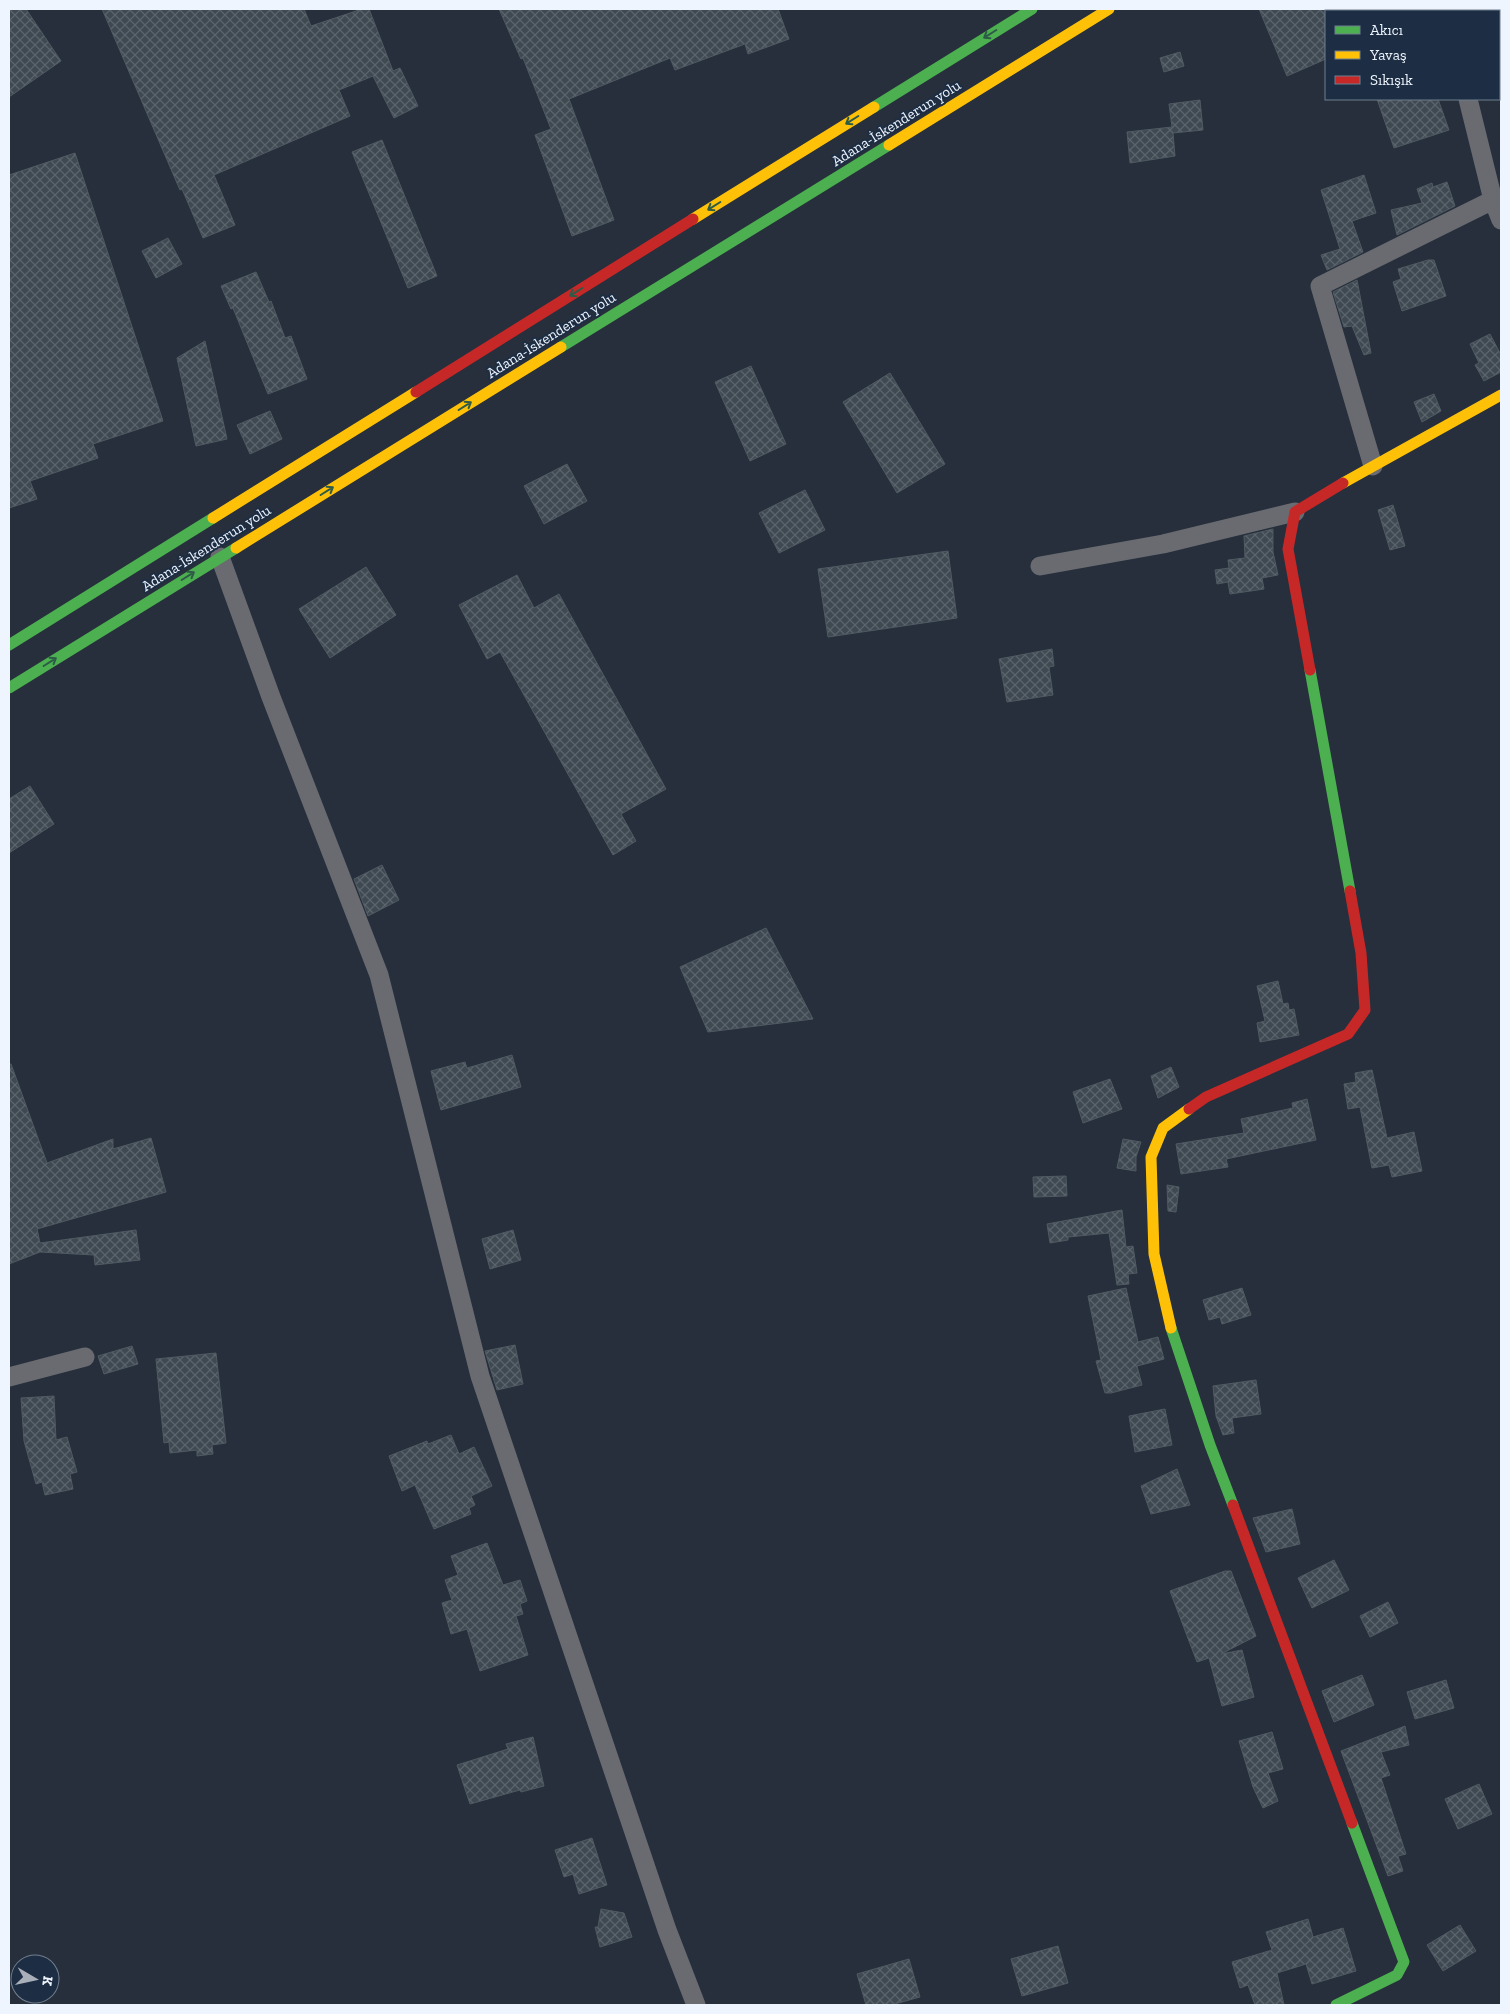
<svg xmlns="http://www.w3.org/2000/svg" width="1510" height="2014" viewBox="0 0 1510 2014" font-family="'Zilla Slab',serif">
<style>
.building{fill:url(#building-cross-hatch);stroke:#505a63}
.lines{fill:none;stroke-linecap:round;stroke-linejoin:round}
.street{stroke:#696b71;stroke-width:19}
.fast{stroke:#4caf50;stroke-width:11}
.slow{stroke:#ffc107;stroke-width:11}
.jam{stroke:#c62828;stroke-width:11}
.oneway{stroke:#2d5b48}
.labels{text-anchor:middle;stroke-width:4;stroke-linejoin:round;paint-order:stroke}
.street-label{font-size:15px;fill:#eff5fe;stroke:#1d2e44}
</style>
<defs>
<pattern id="building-cross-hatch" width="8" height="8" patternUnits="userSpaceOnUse" patternTransform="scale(1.25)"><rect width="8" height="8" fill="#3f4952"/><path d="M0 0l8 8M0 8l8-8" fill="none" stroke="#5b646c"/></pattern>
</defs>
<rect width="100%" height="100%" fill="#262f3b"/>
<g class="building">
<path d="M9,9H26L61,61L9,97Z"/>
<path d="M102,9H304L311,26L362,9H369L393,71L400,68L418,106L394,118L373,76L339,90L350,116L214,175L235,225L203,238L182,189L180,190Z"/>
<path d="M499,9H778L789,39L748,54L745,44L675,70L670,58L569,99L614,220L572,236L535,135L551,129L523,58L521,59Z"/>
<path d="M1259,9H1326V59L1287,76Z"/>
<path d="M1180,52L1184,66L1164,72L1160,58Z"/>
<path d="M1377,99H1438L1449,130L1394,148Z"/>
<path d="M1200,100L1203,130L1173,133L1175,156L1130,163L1127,132L1172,127L1169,104Z"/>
<path d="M382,140L437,276L408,288L352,152Z"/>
<path d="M75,153L163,421L93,444L98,458L30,481L37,499L9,508V175Z"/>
<path d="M1364,175L1376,213L1352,221L1363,252L1327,270L1321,255L1340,249L1321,190Z"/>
<path d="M1447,182L1455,206L1397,235L1391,210L1422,203L1417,189L1432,183L1433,187Z"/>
<path d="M168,238L182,264L156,278L142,251Z"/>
<path d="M1428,260H1434L1446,296L1402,311L1393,282L1401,279L1398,269Z"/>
<path d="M256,272L269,302L271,301L285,338L291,336L307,379L268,394L233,308L231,309L221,286Z"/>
<path d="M1357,280L1371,353L1364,355L1352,326L1344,327L1333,292Z"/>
<path d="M1490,334L1501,355V372L1484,381L1475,365L1479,363L1470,344Z"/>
<path d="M205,341L227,439L196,446L177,358Z"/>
<path d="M751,366L786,444L750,461L715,382Z"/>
<path d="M890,373L945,464L897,493L843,402Z"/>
<path d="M1434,394L1441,411L1422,422L1414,402Z"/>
<path d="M270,411L282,439L250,454L237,425Z"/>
<path d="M567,464L587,501L544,524L524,486Z"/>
<path d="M805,490L825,530L779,553L759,513Z"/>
<path d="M1393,505L1405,546L1390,550L1378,510Z"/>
<path d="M1273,529V552L1278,575L1262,578L1264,589L1230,594L1228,582L1217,584L1215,570L1229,568L1228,560L1245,558L1244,536Z"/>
<path d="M948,551L957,618L828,637L818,569Z"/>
<path d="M366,567L396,615L330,658L299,609Z"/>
<path d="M517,575L534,608L559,594L666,789L621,814L636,841L613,855L500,652L487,659L459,605Z"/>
<path d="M1052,649L1054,666L1049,667L1053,695L1007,702L999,659Z"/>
<path d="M30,786L54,824L9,853V799Z"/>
<path d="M382,865L399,900L368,916L354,879Z"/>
<path d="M766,928L813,1019L708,1032L680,967Z"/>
<path d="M1278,981L1283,1004L1288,1003L1289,1010L1294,1009L1299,1035L1260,1042L1257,1023L1265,1021L1257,986Z"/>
<path d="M512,1055L521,1087L441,1110L431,1071L465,1062L467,1068Z"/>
<path d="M9,1064H11L47,1163L113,1139V1149L151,1138L166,1192L37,1229L40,1243L136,1230L140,1260L95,1265L94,1255L40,1252L9,1264Z"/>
<path d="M1171,1067L1179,1087L1158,1098L1151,1076Z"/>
<path d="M1372,1070L1387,1138L1414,1132L1422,1171L1392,1177L1389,1165L1372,1168L1360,1107L1348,1109L1344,1084L1356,1082L1355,1073Z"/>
<path d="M1110,1079L1122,1109L1083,1123L1073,1092Z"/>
<path d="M1307,1099L1316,1140L1226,1159L1228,1167L1181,1174L1176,1144L1244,1133L1241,1119L1293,1108L1292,1103Z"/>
<path d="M1123,1139L1141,1142L1136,1157V1171L1117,1168Z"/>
<path d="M1066,1176L1067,1196L1034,1197L1033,1177Z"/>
<path d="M1167,1185L1179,1187L1176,1212L1168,1211Z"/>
<path d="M1122,1210L1126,1247L1133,1246L1137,1273L1128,1274L1129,1284L1117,1285L1109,1233L1068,1237V1240L1050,1243L1047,1224Z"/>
<path d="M513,1230L521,1260L490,1269L482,1239Z"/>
<path d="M1126,1288L1138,1342L1158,1337L1164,1359L1137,1366L1142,1385L1111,1393H1105L1096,1361L1101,1360L1088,1296Z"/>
<path d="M1242,1288L1251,1315L1222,1324L1220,1317L1209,1320L1203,1300Z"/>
<path d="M515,1345L523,1384L497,1390L485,1351Z"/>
<path d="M132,1346L138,1364L104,1374L98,1356Z"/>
<path d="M216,1353L226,1443L212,1445L213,1454L197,1456V1450L170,1453L169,1442L164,1443L156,1359Z"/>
<path d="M1256,1380L1261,1414L1232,1418L1234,1433L1223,1435L1216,1416L1213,1386Z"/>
<path d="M54,1396L56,1440L67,1437L77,1472L70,1474L73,1489L45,1495L42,1482L36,1484L24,1441L21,1398Z"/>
<path d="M1165,1409L1172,1445L1135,1452L1129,1416Z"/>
<path d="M451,1435L459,1454L474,1447L492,1486L471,1496L475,1505L469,1508L471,1514L434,1529L415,1485L402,1491L389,1456L427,1441L428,1444Z"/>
<path d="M1177,1469L1190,1505L1151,1514L1141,1486Z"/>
<path d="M1292,1509L1300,1544L1266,1552L1253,1518Z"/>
<path d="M487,1543L503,1585L520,1580L527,1601L520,1604L523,1614L516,1616L528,1655L480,1671L467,1629L451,1634L442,1603L452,1600L445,1580L458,1575L451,1556Z"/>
<path d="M1334,1560L1349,1590L1312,1608L1298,1578Z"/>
<path d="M1225,1571H1231L1256,1636L1221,1654L1242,1650L1254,1697L1222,1706L1209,1658L1197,1662L1170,1591Z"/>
<path d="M1388,1602L1398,1623L1370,1637L1360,1616Z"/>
<path d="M1362,1675L1374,1705L1334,1722L1322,1691Z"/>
<path d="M1446,1680L1454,1708L1415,1719L1407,1692Z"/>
<path d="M1405,1726L1409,1745L1381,1752L1390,1775L1381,1778L1406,1854L1398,1856L1403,1871L1388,1876L1341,1751Z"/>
<path d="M1272,1732L1283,1769L1268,1773L1278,1801L1263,1808L1253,1787L1239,1741Z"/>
<path d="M533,1737L544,1786L521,1792L520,1790L470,1804L457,1765L508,1749L506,1744Z"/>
<path d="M1479,1784L1492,1814L1458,1829L1445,1799Z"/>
<path d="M592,1838L607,1885L579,1894L573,1874L564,1877L555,1850Z"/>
<path d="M601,1909L624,1913L632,1937L600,1947L595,1927H598Z"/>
<path d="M1308,1919L1313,1937L1343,1928L1356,1971L1312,1984L1306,1964L1277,1973L1284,2005H1255L1248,1985L1240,1988L1232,1962L1272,1950L1266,1932Z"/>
<path d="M1460,1925L1476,1951L1443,1971L1427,1945Z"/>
<path d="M1058,1946L1068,1983L1022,1996L1011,1959Z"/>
<path d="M909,1959L920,1997L891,2005H866L857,1974Z"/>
</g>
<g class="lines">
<g class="street">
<path d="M1443,9L1444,11"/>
<path d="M1468,99L1493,200"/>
<path d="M1373,466L1320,286L1493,200L1501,220"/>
<path d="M220,557L271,697L379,975L480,1376L667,1930L696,2005"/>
<path d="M1040,566L1163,544L1295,512"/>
<path d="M9,1377L85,1357"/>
</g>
<g class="fast">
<path d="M874,107L1032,9"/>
<path d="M561,347L889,145"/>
<path d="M9,645L213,518"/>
<path d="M1310,670L1350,891"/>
<path d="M9,688L236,548"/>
<path d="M1171,1328L1210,1445L1233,1505"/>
<path d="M1336,2005L1397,1975L1404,1962L1352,1823"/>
</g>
<g class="slow">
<path d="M889,145L1109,9"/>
<path d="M693,219L874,107"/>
<path d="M1343,483L1501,395"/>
<path d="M213,518L416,392"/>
<path d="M236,548L561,347"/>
<path d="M1171,1328L1154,1254L1151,1157L1163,1128L1189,1109"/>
</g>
<g class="jam">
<path d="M416,392L693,219"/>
<path d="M1310,670L1288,549L1295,512L1343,483"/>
<path d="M1189,1109L1206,1097L1348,1034L1365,1010L1361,953L1350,891"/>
<path d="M1233,1505L1352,1823"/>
</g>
</g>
<defs><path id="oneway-shaft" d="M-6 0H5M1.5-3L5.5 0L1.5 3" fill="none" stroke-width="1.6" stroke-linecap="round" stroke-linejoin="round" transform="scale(1.25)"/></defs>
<g class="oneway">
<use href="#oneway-shaft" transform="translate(990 34) rotate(148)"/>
<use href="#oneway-shaft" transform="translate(852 120) rotate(148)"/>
<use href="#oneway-shaft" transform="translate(714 206) rotate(148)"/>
<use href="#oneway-shaft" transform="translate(576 292) rotate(148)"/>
<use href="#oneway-shaft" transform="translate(465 406) rotate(-32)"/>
<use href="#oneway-shaft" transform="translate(327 491) rotate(-32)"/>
<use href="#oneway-shaft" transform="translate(188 576) rotate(-32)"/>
<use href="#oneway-shaft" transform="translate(50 662) rotate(-32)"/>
</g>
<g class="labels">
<g class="street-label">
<text transform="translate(896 123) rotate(-32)" y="5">Adana-İskenderun yolu</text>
<text transform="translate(551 335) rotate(-32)" y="5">Adana-İskenderun yolu</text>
<text transform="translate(206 548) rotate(-32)" y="5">Adana-İskenderun yolu</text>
</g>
</g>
<rect width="1510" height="2014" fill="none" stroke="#eff5fe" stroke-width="20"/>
<rect x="1325" y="10" width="175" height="90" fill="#1d2e44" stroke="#717e8e"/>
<rect x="1335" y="26" width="25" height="8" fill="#4caf50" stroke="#717e8e"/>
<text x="1370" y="35" font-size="15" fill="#eff5fe">Akıcı</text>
<rect x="1335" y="51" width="25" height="8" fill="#ffc107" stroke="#717e8e"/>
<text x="1370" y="60" font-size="15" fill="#eff5fe">Yavaş</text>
<rect x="1335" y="76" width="25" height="8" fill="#c62828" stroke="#717e8e"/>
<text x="1370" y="85" font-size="15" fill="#eff5fe">Sıkışık</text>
<g transform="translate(35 1979) rotate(99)"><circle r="24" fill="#1d2e44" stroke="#717e8e"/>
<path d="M0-4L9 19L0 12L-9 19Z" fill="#a9b0ba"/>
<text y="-8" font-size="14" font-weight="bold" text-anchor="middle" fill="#eff5fe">K</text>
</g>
</svg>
